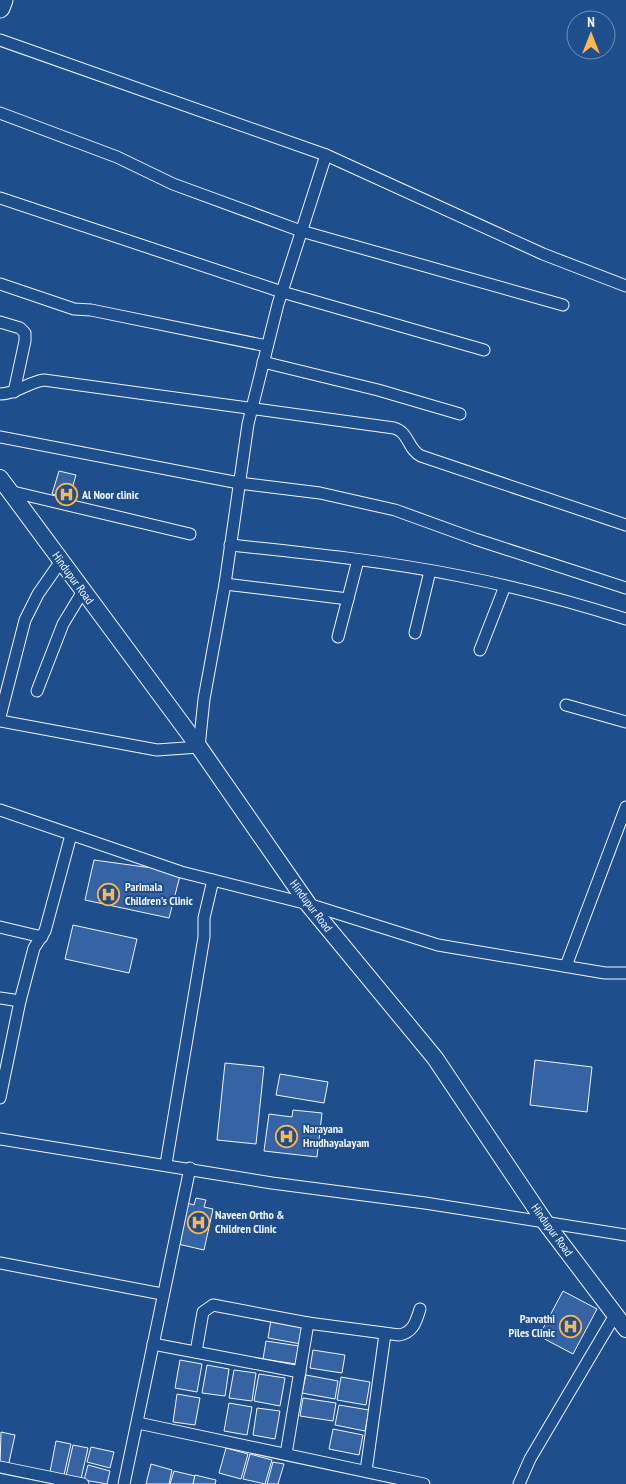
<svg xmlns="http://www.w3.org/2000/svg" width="626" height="1484" viewBox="0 0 626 1484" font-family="'PT Sans Narrow',sans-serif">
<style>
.building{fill:#3563a3;stroke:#f2f6ff}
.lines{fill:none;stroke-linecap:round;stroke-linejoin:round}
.street-casing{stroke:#f2f6ff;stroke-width:13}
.secondary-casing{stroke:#f2f6ff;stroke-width:18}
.primary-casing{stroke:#f2f6ff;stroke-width:21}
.street{stroke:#1f4e8c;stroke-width:11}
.secondary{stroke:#1f4e8c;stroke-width:16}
.primary{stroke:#1f4e8c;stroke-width:19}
.labels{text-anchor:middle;stroke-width:4;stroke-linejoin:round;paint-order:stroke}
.poi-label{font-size:12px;font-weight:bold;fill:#f2f6ff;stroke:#1f4e8c;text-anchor:start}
.street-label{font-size:12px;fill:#f2f6ff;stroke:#1f4e8c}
</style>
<rect width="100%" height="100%" fill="#1f4e8c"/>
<g class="building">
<path d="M59,471L76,475L69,499L52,494Z"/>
<path d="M94,860L181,872L169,918L85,900Z"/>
<path d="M73,925L137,939L129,973L65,959Z"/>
<path d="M535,1060L592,1067L587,1112L530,1105Z"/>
<path d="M225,1063L264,1067L256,1144L217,1140Z"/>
<path d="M280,1074L328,1082L324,1103L276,1095Z"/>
<path d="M293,1110L322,1113L317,1157L264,1151L269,1114L292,1117Z"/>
<path d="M196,1198L206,1200L204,1207L213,1209L204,1250L178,1244L187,1203L194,1205Z"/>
<path d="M563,1291L597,1309L573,1354L539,1336Z"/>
<path d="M271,1320L304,1326L301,1344L268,1338Z"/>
<path d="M266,1341L299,1346L296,1364L263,1359Z"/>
<path d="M313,1350L345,1355L342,1373L310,1368Z"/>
<path d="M180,1360L202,1364L197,1392L175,1388Z"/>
<path d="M207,1365L229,1369L225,1396L202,1393Z"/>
<path d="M234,1370L256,1373L252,1401L229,1398Z"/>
<path d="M259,1374L285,1378L280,1406L254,1401Z"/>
<path d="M306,1375L338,1381L335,1399L302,1393Z"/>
<path d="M341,1377L370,1382L366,1405L337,1400Z"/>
<path d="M177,1394L200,1398L195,1425L173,1422Z"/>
<path d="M303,1398L336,1403L333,1421L300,1416Z"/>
<path d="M229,1403L252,1407L247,1435L224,1431Z"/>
<path d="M339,1405L369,1410L365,1431L335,1425Z"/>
<path d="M257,1408L280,1411L275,1439L253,1435Z"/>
<path d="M333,1429L363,1435L359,1455L329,1449Z"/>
<path d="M1,1432L15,1435L8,1467L0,1465Z"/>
<path d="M56,1441L71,1444L64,1475L50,1472Z"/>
<path d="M73,1445L88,1448L81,1479L66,1476Z"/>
<path d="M91,1447L114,1452L110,1468L87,1462Z"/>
<path d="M226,1448L248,1454L241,1479L219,1473Z"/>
<path d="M250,1454L272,1460L265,1484L243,1479Z"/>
<path d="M273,1462L284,1464L278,1484H267Z"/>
<path d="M151,1464L172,1470L169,1484H146Z"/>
<path d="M88,1465L110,1471L107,1484L84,1480Z"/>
<path d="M174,1471L195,1476L193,1484H170Z"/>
<path d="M195,1475L216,1480L215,1484H193Z"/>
</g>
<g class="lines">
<defs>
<g id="street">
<path d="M0,40L326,155L543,254L626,286"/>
<path d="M0,113L117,157L173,184L301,231L563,305"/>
<path d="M0,198L282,292L484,350"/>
<path d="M0,284L74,309L91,310L267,346"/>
<path d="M0,322L20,328L25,333V341L14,392"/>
<path d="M263,362L378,390L460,414"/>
<path d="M0,394C16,394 28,382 44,380L394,428C409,432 408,450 421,456L626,525"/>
<path d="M0,437L239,483L320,493L395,510L475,539L626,588"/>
<path d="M9,491L190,534"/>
<path d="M230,545C307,553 385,561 460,576C516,587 572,602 626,619"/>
<path d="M225,584L348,599"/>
<path d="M415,633L430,571"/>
<path d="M338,637L358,560"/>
<path d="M480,650L505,586"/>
<path d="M37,691L63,624L83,591"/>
<path d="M566,705L626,722"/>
<path d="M0,717L25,620L38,594L61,561"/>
<path d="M0,721L157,750L199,747L204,699L225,584L248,424L278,304L326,155"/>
<path d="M0,810L181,872L308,904L438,945L605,973H626"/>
<path d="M0,927L42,937"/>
<path d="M566,966L626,807"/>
<path d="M0,998L20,1001"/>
<path d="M0,1098L20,1001L34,948L45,931L71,835"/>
<path d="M0,1139L272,1183L425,1203L626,1235"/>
<path d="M166,1164L204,937V918L213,880"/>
<path d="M0,1263L162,1294"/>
<path d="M308,1323L399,1335C414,1332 416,1321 420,1309"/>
<path d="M153,1344L300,1372"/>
<path d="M196,1352L203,1312L213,1305L308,1323L286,1454"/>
<path d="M138,1423L424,1484"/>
<path d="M0,1467L83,1484"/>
<path d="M366,1471L385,1334"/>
<path d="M124,1484L190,1168"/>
<path d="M519,1484L530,1459L615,1315"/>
</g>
<path id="secondary" d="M0,478L199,747L308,904L435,1058L545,1222L626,1329"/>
<path id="primary" d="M0,8L3,0"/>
</defs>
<use href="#street" class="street-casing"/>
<use href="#secondary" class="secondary-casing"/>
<use href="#primary" class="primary-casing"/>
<use href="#street" class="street"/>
<use href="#secondary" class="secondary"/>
<use href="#primary" class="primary"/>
</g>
<defs>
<symbol id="hospital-ring" viewBox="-11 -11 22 22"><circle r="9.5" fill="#1f4e8c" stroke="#ffb74d" stroke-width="1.5"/><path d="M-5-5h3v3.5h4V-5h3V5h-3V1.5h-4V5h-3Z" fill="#ffb74d"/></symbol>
</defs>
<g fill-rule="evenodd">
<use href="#hospital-ring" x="54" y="482" width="25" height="25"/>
<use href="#hospital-ring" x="96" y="882" width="25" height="25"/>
<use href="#hospital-ring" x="274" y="1124" width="25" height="25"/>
<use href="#hospital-ring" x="186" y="1210" width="25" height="25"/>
<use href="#hospital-ring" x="558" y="1314" width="25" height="25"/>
</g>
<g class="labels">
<g class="poi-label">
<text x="82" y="499">Al Noor clinic</text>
<text x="125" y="891">Parimala<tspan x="125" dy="14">Children's Clinic</tspan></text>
<text x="303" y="1133">Narayana<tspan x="303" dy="14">Hrudhayalayam</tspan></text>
<text x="215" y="1219">Naveen Ortho &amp;<tspan x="215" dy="14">Children Clinic</tspan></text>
<text x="555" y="1323" text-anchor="end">Parvathi<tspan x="555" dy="14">Piles Clinic</tspan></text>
</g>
<g class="street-label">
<text transform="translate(73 578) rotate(54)" y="4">Hindupur Road</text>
<text transform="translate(311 906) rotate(53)" y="4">Hindupur Road</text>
<text transform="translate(552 1230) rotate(54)" y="4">Hindupur Road</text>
</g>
</g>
<g transform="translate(591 35)"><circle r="24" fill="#1f4e8c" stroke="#7391ba"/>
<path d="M0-4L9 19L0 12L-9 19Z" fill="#ffb74d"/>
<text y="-8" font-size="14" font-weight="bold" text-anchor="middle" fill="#f2f6ff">N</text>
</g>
</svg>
